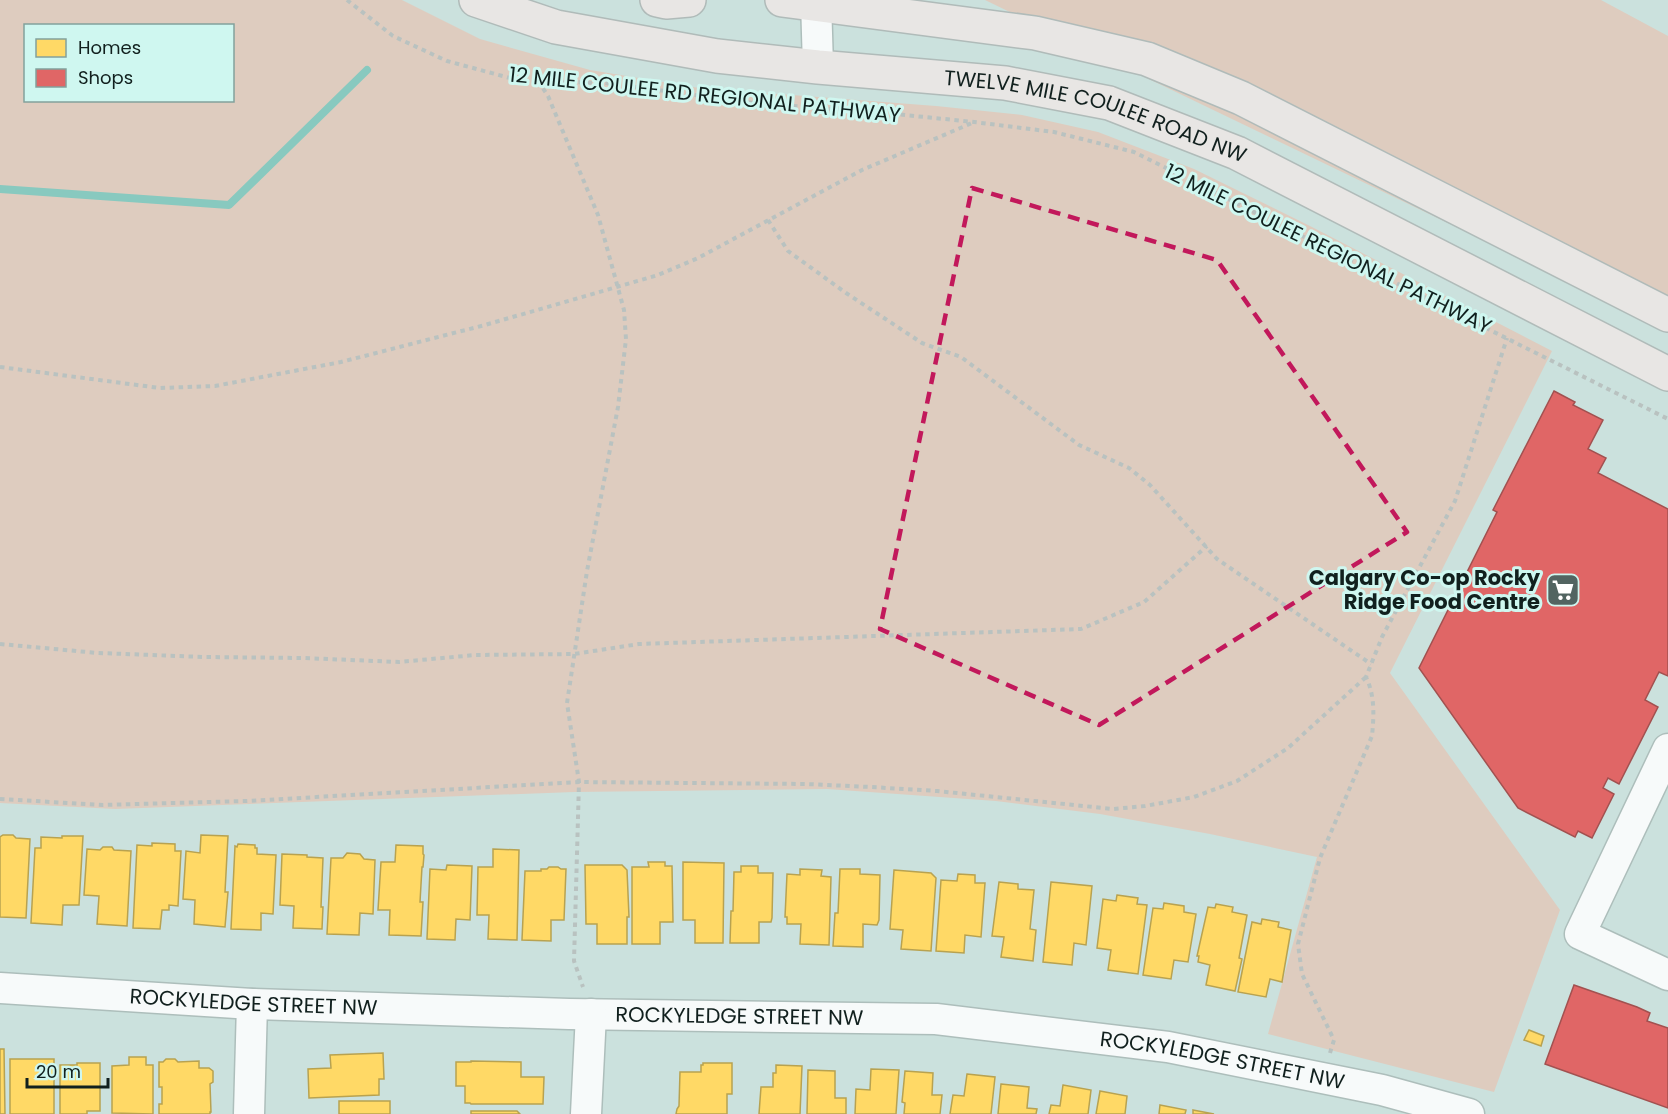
<svg xmlns="http://www.w3.org/2000/svg" width="1668" height="1114" viewBox="0 0 1668 1114" font-family="Poppins,sans-serif">
<style>
.green{fill:#deccbf;fill-rule:evenodd}
.homes{fill:#ffd966;stroke:#b8a250;stroke-width:1.5}
.shops{fill:#e06666;stroke:#a25150;stroke-width:1.5}
.lines{fill:none;stroke-linecap:round;stroke-linejoin:round}
.stream{stroke:#88c9bf;stroke-width:8}
.minor-casing{stroke:#adbebb;stroke-width:33}
.major-casing{stroke:#b0bbb9;stroke-width:36}
.path{stroke:#b9c2c0;stroke-width:4;stroke-dasharray:4.5 4.5;stroke-linecap:butt}
.minor{stroke:#f7fafa;stroke-width:30}
.major{stroke:#e8e6e4;stroke-width:33}
.marked{fill:none;stroke:#c2185b;stroke-width:4.5;stroke-dasharray:12 8;stroke-linejoin:round}
.labels{text-anchor:middle;stroke-width:6;stroke-linejoin:round;paint-order:stroke}
.street-label{font-size:21px;fill:#11201e;stroke:#cff7f0}
.poi-label{font-size:21px;font-weight:bold;fill:#11201e;stroke:#cff7f0;text-anchor:end}
</style>
<rect width="100%" height="100%" fill="#cbe1dd"/>
<g class="green">
<path d="M0,0H402L480,39L590,70L699,88L936,106L1022,115L1098,132L1194,169L1310,226L1552,351L1390,673L1560,910L1494,1092L1268,1034L1317,857L1210,834L1100,814L996,801L827,789L574,792L115,809L0,803ZM26,26H232V100H26Z"/>
<path d="M985,0H1601L1668,36V329Z"/>
</g>
<g class="homes">
<path d="M3,835H13L16,838L30,839L26,918L0,917V837Z"/>
<path d="M201,835L228,836L225,892H228L225,927L194,924L195,900L183,899L186,851L200,853Z"/>
<path d="M62,836H83L79,905H63L62,925L31,923L35,848H41V837L62,838Z"/>
<path d="M152,843L175,844V851H181L178,906L169,905V910H162L160,929L133,928L137,845L152,846Z"/>
<path d="M238,844L255,845V848H257V854L276,855L273,914L261,913V930L231,929L235,846L237,847Z"/>
<path d="M396,845L423,846V854L424,855L423,867H422L420,902H423L421,936L389,935L390,910H378L381,862H395Z"/>
<path d="M103,847H112L114,850L131,851L127,926L97,924L99,896L84,895L87,849L100,850Z"/>
<path d="M493,849L519,850L517,940L488,939L489,915H477L478,867H493Z"/>
<path d="M347,853L360,854L364,859L375,860L373,914L360,913L359,935L327,934L331,858H343Z"/>
<path d="M282,854L307,855V857L323,858L321,907H323L322,929L293,928L294,906L280,905Z"/>
<path d="M648,862H665V866H672L673,922H660V944H632V867H649Z"/>
<path d="M683,862L724,863L723,943H695V920H683Z"/>
<path d="M447,865L472,866L470,920L456,919L455,940L427,939L430,869L446,870Z"/>
<path d="M585,865H622L627,870L629,917H627V944H597V924H586Z"/>
<path d="M741,866H758V873H773L772,918L771,922H759V943H730L731,911H733L734,872H741Z"/>
<path d="M549,867H558L561,869H566L564,920H551V941L522,940L525,871H541V869H547Z"/>
<path d="M800,869L822,870L821,876L831,877L829,945L800,944L801,924H787V917H785L787,874L800,875Z"/>
<path d="M840,869H860V874L880,875L879,920L877,925L863,924V947L833,946L835,913H838Z"/>
<path d="M894,870L931,873L936,878L931,951L901,949L903,930L890,929Z"/>
<path d="M958,874L975,875V883H985L981,937L965,935L964,953L936,951L941,880L957,881Z"/>
<path d="M999,882L1018,884V889L1034,890L1030,929L1036,930L1033,961L1001,957L1004,937L992,936Z"/>
<path d="M1051,882L1092,886L1086,945L1074,943L1072,965L1043,962Z"/>
<path d="M1117,895L1138,898L1137,904L1147,905L1138,974L1108,970L1111,950L1097,948L1103,899L1116,901Z"/>
<path d="M1164,903L1184,906V912L1196,914L1188,962L1174,960L1171,979L1143,975L1153,908L1163,909Z"/>
<path d="M1216,904L1233,907L1232,912L1247,915L1239,958L1242,959L1235,991L1206,985L1210,965L1198,962L1199,956H1197L1208,907L1215,908Z"/>
<path d="M1262,919L1279,922L1278,927L1291,930L1282,982L1270,979L1266,997L1238,992L1252,922L1261,924Z"/>
<path d="M1529,1030L1544,1036L1541,1046L1524,1040Z"/>
<path d="M0,1049H4L5,1114H0Z"/>
<path d="M383,1053L384,1079H379V1095L309,1098L308,1069L331,1068L330,1055Z"/>
<path d="M129,1057H146V1065H153V1114L112,1113V1066L129,1065Z"/>
<rect x="10" y="1059" width="44" height="55"/>
<path d="M166,1059H175L178,1062L199,1061V1068H209L213,1071V1082L210,1084L211,1112H210V1114H159V1104H162V1087H159V1062H163Z"/>
<path d="M471,1061L521,1062V1077H544L543,1104H471L470,1103H465V1086H456V1062H471Z"/>
<path d="M77,1063H100V1111H87V1114H60V1065H77Z"/>
<path d="M703,1063H732V1094H727V1114H676L677,1109L679,1106L680,1072H701V1065H703Z"/>
<path d="M776,1065L802,1066L800,1114H759L761,1087H773V1073H776Z"/>
<path d="M871,1069L899,1070L896,1114H855L856,1089L870,1090Z"/>
<path d="M808,1070L835,1071V1098H846V1114H807Z"/>
<path d="M905,1071L933,1073L932,1095H942L940,1114H904L905,1103L902,1102Z"/>
<path d="M967,1074L995,1077L991,1114H950L953,1095L964,1096Z"/>
<path d="M1001,1084L1029,1087L1027,1108L1037,1109L1036,1114H998Z"/>
<path d="M1063,1085L1091,1090L1088,1114H1049L1051,1105L1060,1106Z"/>
<path d="M1100,1091L1127,1096L1125,1114H1096Z"/>
<rect x="339" y="1101" width="51" height="13"/>
<path d="M1160,1105L1186,1110L1185,1114H1159Z"/>
<path d="M1193,1110L1214,1114H1193Z"/>
<path d="M471,1111H517L520,1114H471Z"/>
</g>
<g class="shops">
<path d="M1554,391L1575,402L1573,405L1603,420L1588,449L1606,458L1598,473L1668,509V676L1659,672L1645,700L1658,707L1619,784L1608,778L1603,788L1614,794L1592,838L1578,831L1575,837L1518,808L1419,668L1497,512L1493,510Z"/>
<path d="M1574,985L1637,1007L1650,1013L1647,1021L1668,1028V1108L1545,1064Z"/>
</g>
<g class="lines">
<path class="stream" d="M0,189L229,205L367,70"/>
<defs>
<g id="minor">
<path d="M816,0L818,67"/>
<path d="M1668,749L1580,934L1668,975"/>
<path id="s1" d="M0,988L252,1004L569,1014L936,1019L1168,1047L1382,1090L1469,1114"/>
<path d="M249,1114L252,1004"/>
<path d="M586,1114L591,1014"/>
</g>
<g id="major">
<path id="s2" d="M476,0L556,27L717,56L818,67L1005,83L1109,103L1237,153L1668,374"/>
<path d="M657,0L666,2L689,0"/>
<path d="M782,0L1035,33L1147,59L1241,98L1668,315"/>
</g>
</defs>
<use href="#minor" class="minor-casing"/>
<use href="#major" class="major-casing"/>
<g class="path">
<path d="M347,0L393,36L447,61L521,81L605,83L754,103L885,113L974,122L1054,132L1134,152L1668,419"/>
<path d="M538,81L548,96L598,215L624,310L626,339L618,407L587,571L567,703L579,782L574,961L583,987"/>
<path d="M768,220L788,251L846,293L922,343L961,357L1079,445L1129,468L1150,485L1217,559L1371,664"/>
<path d="M0,367L160,388L215,386L341,362L485,325L658,275L698,258L862,170L972,123"/>
<path d="M0,644L98,653L205,657L304,658L399,662L475,655L574,654L639,644L1081,629L1144,602L1207,546"/>
<path d="M0,799L103,805L247,801L579,782L806,784L871,787L937,791L1113,809L1145,806L1194,797L1237,781L1288,748L1366,677"/>
<path d="M1330,1053L1334,1040L1302,974L1298,944L1320,858L1372,736C1374,715 1375,696 1366,677L1382,637L1455,501L1507,338"/>
</g>
<use href="#minor" class="minor"/>
<use href="#major" class="major"/>
</g>
<path class="marked" d="M972,188L1217,260L1407,532L1099,725L880,629Z"/>
<defs>
<symbol id="supermarket-square" viewBox="-11 -11 22 22"><rect x="-9" y="-9" width="18" height="18" rx="4" fill="#526461" stroke="#cff7f0"/><path d="M-6-5.5h2.5l.6 2H6L4.5 2H-2.5L-4.4-4H-6ZM-1.5 3.2a1.3 1.3 0 1 0 .1 0ZM3 3.2a1.3 1.3 0 1 0 .1 0Z" fill="#fff"/></symbol>
</defs>
<g fill-rule="evenodd">
<use href="#supermarket-square" x="1544" y="571" width="38" height="38"/>
</g>
<g class="labels">
<g class="street-label">
<text transform="translate(705 95) rotate(6)" y="7">12 MILE COULEE RD REGIONAL PATHWAY</text>
<text dy="7" stroke="none"><textPath href="#s2" startOffset="633">TWELVE MILE COULEE ROAD NW</textPath></text>
<text transform="translate(1328 249) rotate(26)" y="7">12 MILE COULEE REGIONAL PATHWAY</text>
<text dy="7" stroke="none"><textPath href="#s1" startOffset="254">ROCKYLEDGE STREET NW</textPath></text>
<text dy="7" stroke="none"><textPath href="#s1" startOffset="740">ROCKYLEDGE STREET NW</textPath></text>
<text dy="7" stroke="none"><textPath href="#s1" startOffset="1226">ROCKYLEDGE STREET NW</textPath></text>
</g>
<g class="poi-label">
<text x="1540" y="585">Calgary Co-op Rocky<tspan x="1540" dy="24">Ridge Food Centre</tspan></text>
</g>
</g>
<rect x="24" y="24" width="210" height="78" fill="#cff7f0" stroke="#83a19c" stroke-width="1.5"/>
<rect x="36" y="39" width="30" height="18" fill="#ffd966" stroke="#83a19c" stroke-width="1.5"/>
<text x="78" y="54" font-size="18" fill="#11201e">Homes</text>
<rect x="36" y="69" width="30" height="18" fill="#e06666" stroke="#83a19c" stroke-width="1.5"/>
<text x="78" y="84" font-size="18" fill="#11201e">Shops</text>
<path d="M27 1078v9h81v-9" fill="none" stroke="#11201e" stroke-width="3"/>
<text x="36" y="1078" font-size="18" fill="#11201e" stroke="#cff7f0" stroke-width="4.5" paint-order="stroke">20 m</text>
</svg>
